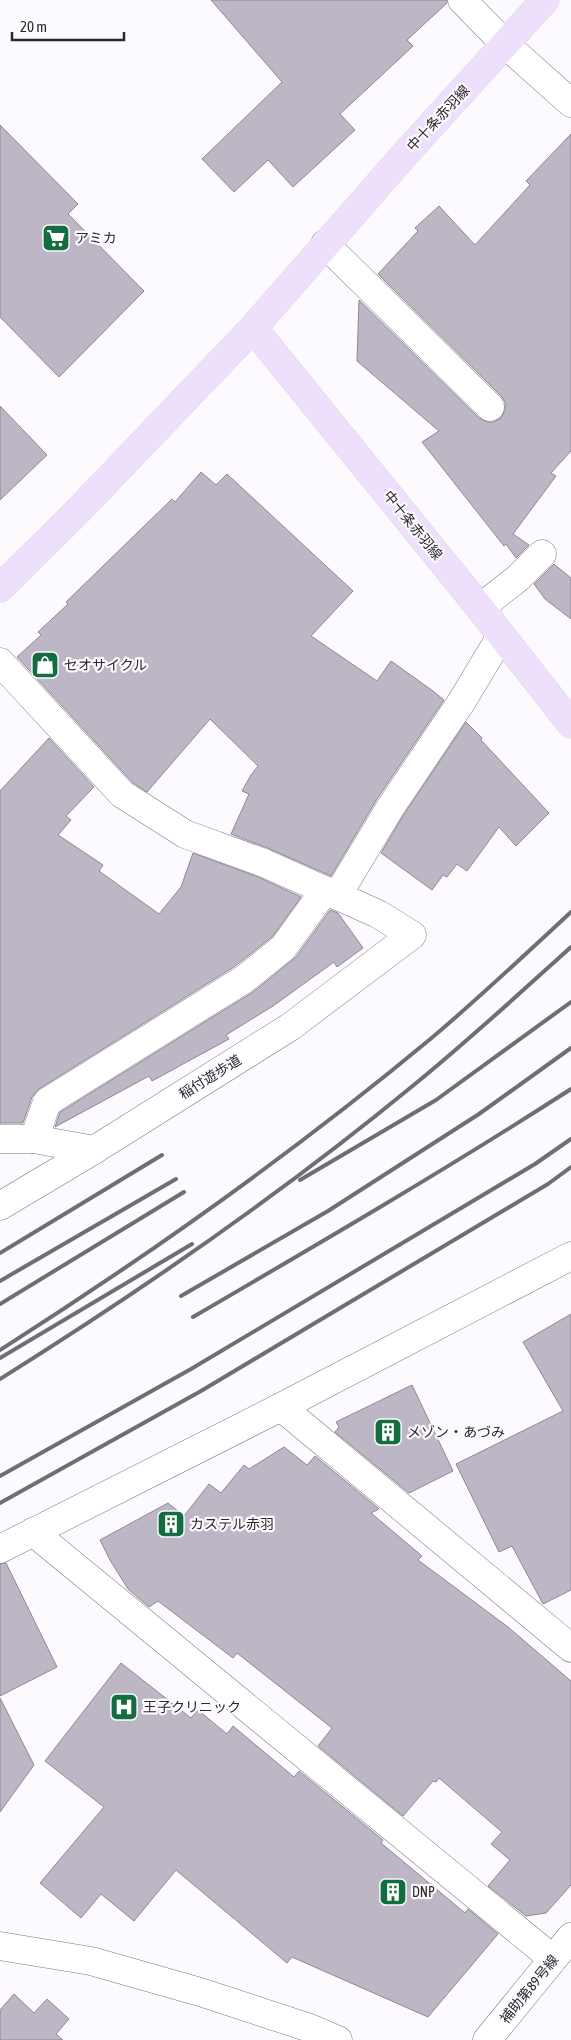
<svg xmlns="http://www.w3.org/2000/svg" width="571" height="2040" viewBox="0 0 571 2040" font-family="'Asap Condensed','Noto Sans JP',sans-serif">
<style>
.building{fill:#bdb7c5;stroke:#8e8896}
.lines{fill:none;stroke-linecap:round;stroke-linejoin:round}
.minor-casing{stroke:#7e7885;stroke-width:29}
.major-casing{stroke:#d9d8d9;stroke-width:29}
.minor{stroke:#fff;stroke-width:28}
.major{stroke:#eee0fd;stroke-width:28}
.rail{stroke:#706d73;stroke-width:4}
.labels{text-anchor:middle;stroke-width:4.5;stroke-linejoin:round;paint-order:stroke}
.street-label{font-size:14px;fill:#2a272d;stroke:#fcf9ff}
.poi-label{font-size:14px;fill:#2a272d;stroke:#fcf9ff;text-anchor:start}
</style>
<rect width="100%" height="100%" fill="#fcf9ff"/>
<g class="building">
<path d="M211,0H447V3L407,40L413,46L340,114L355,130L293,187L268,160L234,192L202,159L282,82Z"/>
<path d="M0,125L78,204L68,214L144,291L59,377L0,317Z"/>
<path d="M571,134V451L551,473L556,476L513,534L529,545L516,558L506,544L504,546L422,442L439,431L357,361L359,300L479,418L487,422H494L501,418L505,410V402L501,396L378,274L418,231L415,228L439,206L475,245L530,185L526,181Z"/>
<path d="M0,406L47,455L0,500Z"/>
<path d="M201,472L216,485L227,474L353,591L311,636L377,681L391,661L433,691L444,700L377,799L331,876L270,849L231,834L249,794L242,791L251,775L258,766L210,719L147,792L132,782L17,657L41,635L38,632L68,604L66,602L172,499L175,502Z"/>
<path d="M554,564L571,578V619L545,599L534,584Z"/>
<path d="M466,722L482,738L481,740L549,813L516,846L499,827L467,871L457,864L447,877L443,875L432,890L381,853L403,816Z"/>
<path d="M49,738L94,787L66,816L71,820L58,835L103,865L99,871L159,914L181,887L193,853L258,877L301,897L272,937L234,967L39,1089L32,1097L23,1123H0V791Z"/>
<path d="M330,910L338,913L363,948L337,967L334,962L273,1006L226,1035L229,1039L152,1081L149,1076L55,1127L60,1112L253,992L296,957Z"/>
<path d="M571,1314V1590L543,1604L512,1546L499,1552L456,1464L563,1411L523,1342Z"/>
<path d="M412,1385L453,1471L409,1493L335,1432L339,1427L336,1422Z"/>
<path d="M284,1447L307,1465L315,1456L379,1509L371,1513L422,1556L418,1560L508,1627L571,1681V1885L546,1913L526,1916L488,1886L510,1860L491,1844L502,1832L439,1778L436,1782L433,1781L403,1816L318,1746L332,1728L237,1653L233,1658L158,1601L149,1607L128,1589L110,1560L100,1540L168,1503L184,1516L209,1484L221,1493L244,1465L249,1469Z"/>
<path d="M6,1563L57,1667L0,1696V1564Z"/>
<path d="M121,1663L191,1718L198,1710L227,1734L233,1726L294,1777L299,1771L383,1840L381,1843L465,1913L468,1909L498,1934L428,2017L292,1957L287,1963L176,1870L134,1921L101,1894L81,1918L40,1883L104,1807L45,1761Z"/>
<path d="M0,1698L34,1765L0,1812Z"/>
<path d="M14,1994L34,2013L47,1999L69,2019L56,2034L63,2040H0V2010Z"/>
</g>
<g class="lines">
<defs>
<g id="minor">
<path d="M462,0L506,45L571,103"/>
<path d="M325,244L490,407"/>
<path d="M480,608L518,578L542,554"/>
<path d="M0,662L122,794L185,834L264,863L378,914L412,935L290,1027L94,1150L0,1206"/>
<path d="M337,896L390,808L462,701L501,636"/>
<path d="M0,1139H34L94,1150"/>
<path d="M34,1139L47,1102L243,980L283,948L325,890"/>
<path d="M281,1407L571,1648"/>
<path d="M33,1532L553,1959"/>
<path d="M0,1549L281,1407L571,1256"/>
<path d="M0,1946L91,1961L200,1992L310,2028L338,2040"/>
<path d="M487,2040L571,1937"/>
</g>
<g id="major">
<path d="M253,328L480,608L571,724"/>
<path d="M0,588L76,513L253,328L406,153L545,0"/>
</g>
</defs>
<use href="#minor" class="minor-casing"/>
<use href="#major" class="major-casing"/>
<use href="#minor" class="minor"/>
<use href="#major" class="major"/>
<g class="rail">
<path d="M300,1180L436,1100L571,1002"/>
<path d="M0,1253L162,1155"/>
<path d="M0,1281L176,1179"/>
<path d="M181,1296L328,1211L479,1114L571,1048"/>
<path d="M0,1304L184,1192"/>
<path d="M193,1317C320,1243 447,1169 571,1089"/>
<path d="M0,1350C151,1254 297,1150 434,1036C481,996 526,954 571,912"/>
<path d="M0,1358L192,1244"/>
<path d="M0,1379C144,1289 284,1192 415,1084C469,1040 520,993 571,947"/>
<path d="M0,1476L191,1369L535,1164L571,1139"/>
<path d="M0,1503L201,1391L548,1184L571,1167"/>
</g>
</g>
<defs>
<symbol id="supermarket-square" viewBox="-11 -11 22 22"><rect x="-9" y="-9" width="18" height="18" rx="4" fill="#136d41" stroke="#fcf9ff"/><path d="M-6-5.5h2.5l.6 2H6L4.5 2H-2.5L-4.4-4H-6ZM-1.5 3.2a1.3 1.3 0 1 0 .1 0ZM3 3.2a1.3 1.3 0 1 0 .1 0Z" fill="#fff"/></symbol>
<symbol id="shop-square" viewBox="-11 -11 22 22"><rect x="-9" y="-9" width="18" height="18" rx="4" fill="#136d41" stroke="#fcf9ff"/><path d="M-5-2.5h2.3a2.7 3.5 0 0 1 5.4 0H5L5.5 6h-11ZM-1.5-2.5h3a1.5 2.3 0 0 0-3 0Z" fill="#fff"/></symbol>
<symbol id="building-square" viewBox="-11 -11 22 22"><rect x="-9" y="-9" width="18" height="18" rx="4" fill="#136d41" stroke="#fcf9ff"/><path d="M-4-6H4V6H1V3H-1V6H-4ZM-2.5-4.3h1.7v1.8h-1.7ZM.8-4.3h1.7v1.8H.8ZM-2.5-1h1.7V.8h-1.7ZM.8-1h1.7V.8H.8Z" fill="#fff"/></symbol>
<symbol id="hospital-square" viewBox="-11 -11 22 22"><rect x="-9" y="-9" width="18" height="18" rx="4" fill="#136d41" stroke="#fcf9ff"/><path d="M-5-5h3v3.5h4V-5h3V5h-3V1.5h-4V5h-3Z" fill="#fff"/></symbol>
</defs>
<g fill-rule="evenodd">
<use href="#supermarket-square" x="40" y="222" width="32" height="32"/>
<use href="#shop-square" x="29" y="649" width="32" height="32"/>
<use href="#building-square" x="372" y="1416" width="32" height="32"/>
<use href="#building-square" x="155" y="1508" width="32" height="32"/>
<use href="#hospital-square" x="108" y="1691" width="32" height="32"/>
<use href="#building-square" x="377" y="1876" width="32" height="32"/>
</g>
<g class="labels">
<g class="street-label">
<text transform="translate(438 118) rotate(-47)" y="5">中十条赤羽線</text>
<text transform="translate(413 525) rotate(51)" y="5">中十条赤羽線</text>
<text transform="translate(210 1077) rotate(-32)" y="5">稲付遊歩道</text>
<text transform="translate(529 1989) rotate(-51)" y="5">補助第89号線</text>
</g>
<g class="poi-label">
<text x="75" y="243">アミカ</text>
<text x="64" y="670">セオサイクル</text>
<text x="407" y="1437">メゾン・あづみ</text>
<text x="190" y="1529">カステル赤羽</text>
<text x="143" y="1712">王子クリニック</text>
<text x="412" y="1897">DNP</text>
</g>
</g>
<path d="M12 32v8h112v-8" fill="none" stroke="#2a272d" stroke-width="2.5"/>
<text x="20" y="32" font-size="15" fill="#2a272d" stroke="#fcf9ff" stroke-width="4" paint-order="stroke">20 m</text>
</svg>
